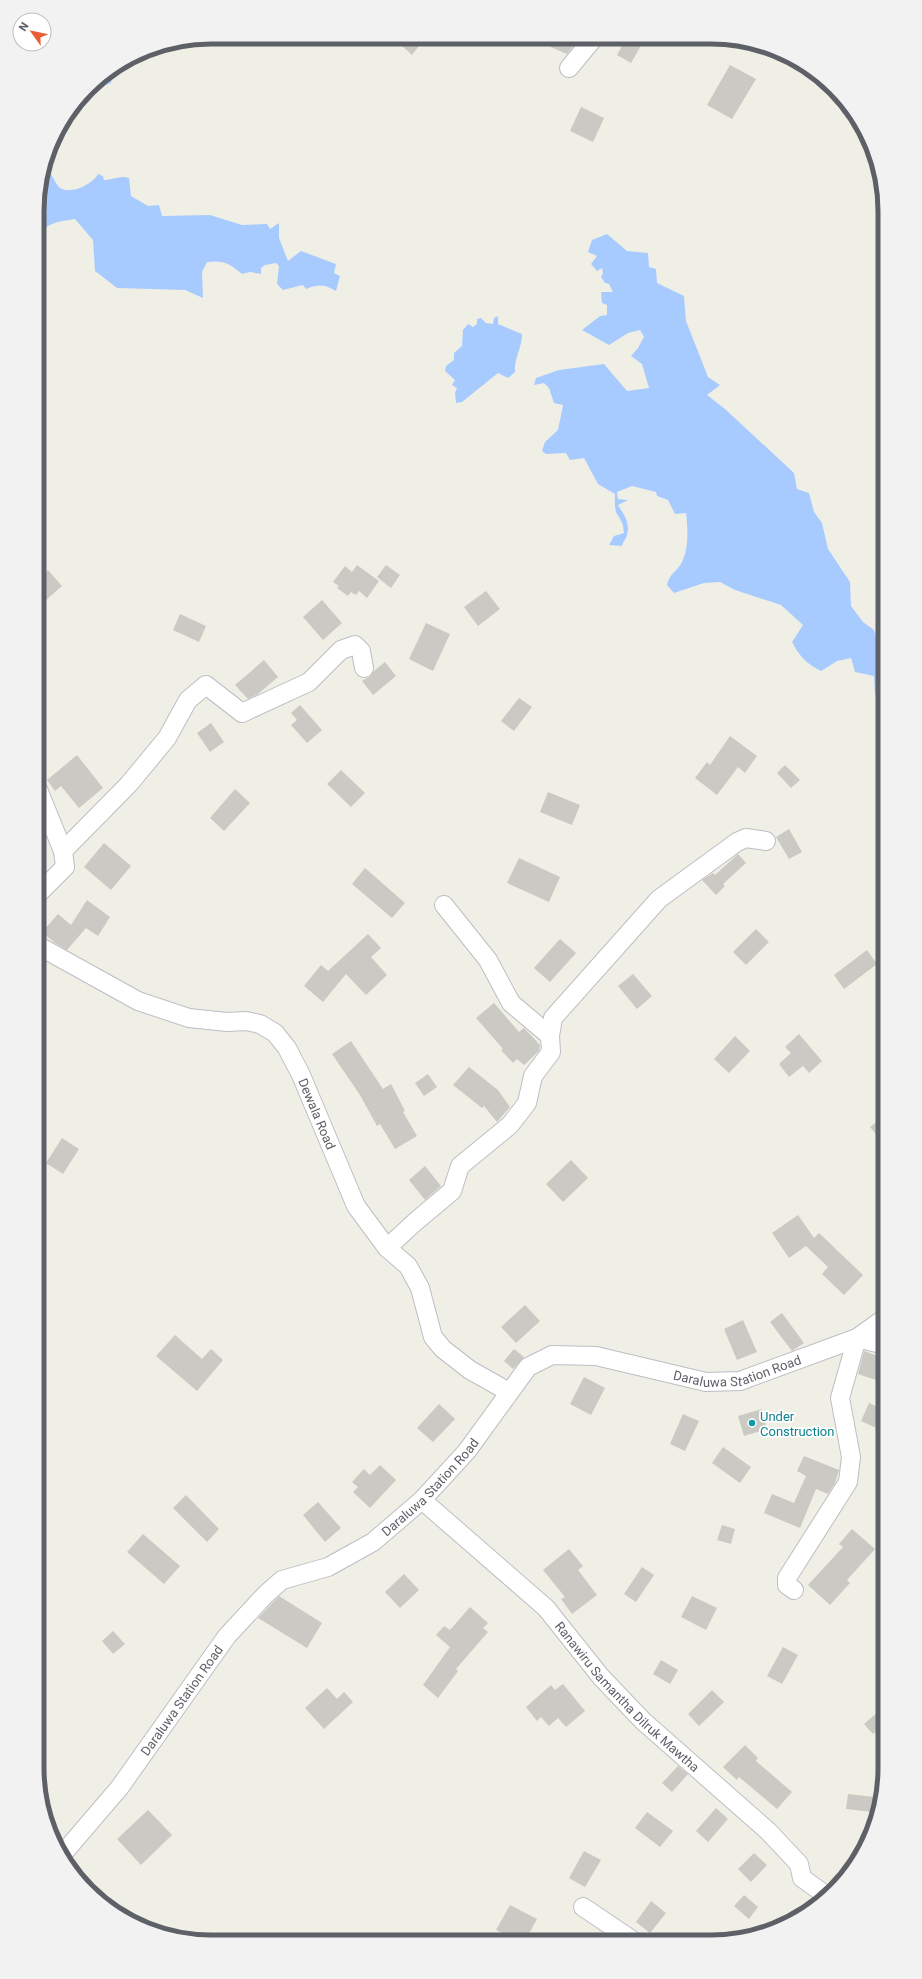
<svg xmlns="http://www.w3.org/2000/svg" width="922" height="1979" viewBox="0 0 922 1979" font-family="Roboto,sans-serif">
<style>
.water{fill:#a7cbff}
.building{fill:#cbc9c3}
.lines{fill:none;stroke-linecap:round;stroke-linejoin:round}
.street-casing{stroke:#bdbec4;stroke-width:20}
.street{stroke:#fff;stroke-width:18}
.culture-dot{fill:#0f9aa8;stroke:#fff;stroke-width:1.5}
.labels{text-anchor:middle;stroke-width:3.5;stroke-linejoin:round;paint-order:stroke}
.street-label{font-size:13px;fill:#5d6066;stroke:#fff}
.culture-label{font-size:13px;fill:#0d838f;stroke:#fff;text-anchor:start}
.rim{fill:none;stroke:#5d6066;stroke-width:5}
</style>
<rect width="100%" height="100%" fill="#f0efe6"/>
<g class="water">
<path d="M114,69L111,83L86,93L96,80Z"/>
<path d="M49,154L52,159L49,172C53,176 56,185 60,188C71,195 93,184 98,174L103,176L104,180C113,180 120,175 129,178L131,196L148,206L159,205L162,216L210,215L242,225L267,224L270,229L279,223V238L288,261L301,251L336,264L334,273L340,276L336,291C324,284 318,284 306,289L303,285L283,290L277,284L279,266L276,263L265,265L261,268V274L250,272L242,274C229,263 224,260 207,262L202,272L203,298L185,290L117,288L95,271L93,240L75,219C58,222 46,222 37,238V199Z"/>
<path d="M607,234L627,251L648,253L649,267L656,269L657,283L684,296L686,321L708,377L720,385L707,395L725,409L794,473L797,489L809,493L814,512L822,523L828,549L850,582L851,606L863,622L874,630L878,646L885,653V702L875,695L874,676L855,672L851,658L837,661L821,671C807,664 799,656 792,642L803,625L781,605L735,590L720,582L704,583L674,593L667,585C670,573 675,573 681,564C689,550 688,529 686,513L675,514L668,500L657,496L656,492L632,486L617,492L618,499L628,500L618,505C624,515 630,522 627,535C626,539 623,541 622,546L609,545L614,536L624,533C623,523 622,522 617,514C614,508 615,501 615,494L598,484L584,458L570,460L566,453L546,454L542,451L545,442L558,430L563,405L554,403L549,388L544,383L534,385L536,378L559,370L604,364L627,391L649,388L642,364L631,356L638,348L644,337L640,330L628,333L609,345L582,330L600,316L607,315V305L602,303L601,292H613L609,284L605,283L601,277L603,273L602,268L597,271L591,264L597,256L588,252L592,240Z"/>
<path d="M498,316V324L522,334C522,348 514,358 515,372L508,378L498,373L462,402L456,403L455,393L457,388L452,385L455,380L445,371L446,366L454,360V353L462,346L463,330L468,324L473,327L477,324V319L481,318L486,323L493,324L494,318Z"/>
</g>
<g class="building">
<path d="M407,38H425L412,55L401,45Z"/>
<path d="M532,39H579L567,54Z"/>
<path d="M625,40H634L642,44L631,63L617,55Z"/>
<path d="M730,65L756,79L732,119L707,105Z"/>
<path d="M581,107L604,118L593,142L570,131Z"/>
<path d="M357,565L379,581L367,598L359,591L356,595L351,592L348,596L337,588L339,586L333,582L345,566L352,572Z"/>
<path d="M386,565L400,575L391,588L377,577Z"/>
<path d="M48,570L62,586L37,608V580Z"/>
<path d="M486,591L500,609L478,626L464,607Z"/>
<path d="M322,600L342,623L323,640L303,617Z"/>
<path d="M180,614L206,626L199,642L173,630Z"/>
<path d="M426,623L450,634L433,671L409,659Z"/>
<path d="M264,660L278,677L258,694L248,699L235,685Z"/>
<path d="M385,662L396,676L373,695L362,681L370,676L374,671Z"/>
<path d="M519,698L532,707L514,731L501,721Z"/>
<path d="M300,705L322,730L307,743L291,725L297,720L291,713Z"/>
<path d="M211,723L224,742L210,752L197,733Z"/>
<path d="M730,736L757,756L745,773L738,767L717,795L695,778L707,762L710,765Z"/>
<path d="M77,755L103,788L79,808L61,786L55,791L47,780Z"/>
<path d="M785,765L800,780L791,788L777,773Z"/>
<path d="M341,770L365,793L351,807L327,784Z"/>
<path d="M235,789L250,803L224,831L210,818Z"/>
<path d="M548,792L580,805L572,825L540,812Z"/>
<path d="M789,829L802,852L789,859L776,837Z"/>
<path d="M104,843L131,866L111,890L84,867Z"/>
<path d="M738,854L746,863L723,884L725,886L716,895L702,880L713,873L715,875Z"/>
<path d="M519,858L560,877L549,902L507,883Z"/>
<path d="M365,868L405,903L392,918L352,884Z"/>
<path d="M87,900L110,917L98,936L86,928L67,950L55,943L42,932L58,914L71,925Z"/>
<path d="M756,929L769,942L746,965L733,952Z"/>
<path d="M368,934L381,948L371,957L387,975L366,995L346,974L323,1002L304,986L321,965L328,971Z"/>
<path d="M560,939L576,953L550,982L534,968Z"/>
<path d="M867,950L877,964L844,989L834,975Z"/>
<path d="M633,974L652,996L637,1009L618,986Z"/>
<path d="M494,1003L519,1032L524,1028L540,1045L539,1051L524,1065L517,1059L513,1063L501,1050L503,1049L476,1018Z"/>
<path d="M799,1034L822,1061L809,1073L803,1066L789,1077L779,1064L791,1053L785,1047Z"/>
<path d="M735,1036L750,1051L729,1073L714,1059Z"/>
<path d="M351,1041L383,1089L391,1084L405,1111L403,1112L417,1136L395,1149L380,1124L377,1126L360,1095L332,1054Z"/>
<path d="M469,1067L498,1090L510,1107L497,1122L484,1106L482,1108L453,1085Z"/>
<path d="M428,1074L437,1087L424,1096L415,1083Z"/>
<path d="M885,1116V1145L870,1127Z"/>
<path d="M62,1138L79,1149L63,1174L46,1163Z"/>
<path d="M571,1160L588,1178L563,1202L546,1184Z"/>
<path d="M425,1166L441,1186L425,1200L409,1180Z"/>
<path d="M798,1215L814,1238L819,1233L863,1275L844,1295L822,1274L828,1267L806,1246L789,1258L772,1233Z"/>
<path d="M525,1305L540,1321L516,1343L501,1327Z"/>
<path d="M782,1313L804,1343L792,1351L770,1322Z"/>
<path d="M743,1320L757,1352L737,1360L724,1329Z"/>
<path d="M175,1335L202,1359L211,1349L223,1360L197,1391L156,1356Z"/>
<path d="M514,1349L524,1357L513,1369L504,1361Z"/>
<path d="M864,1351L884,1358L876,1380L858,1374Z"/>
<path d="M584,1377L605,1388L591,1415L570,1404Z"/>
<path d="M869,1403L885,1410V1432L861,1421Z"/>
<path d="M439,1404L455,1419L433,1442L417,1428Z"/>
<path d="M762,1409L767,1429L744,1436L738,1416Z"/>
<path d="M683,1414L699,1421L685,1451L670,1444Z"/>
<path d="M723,1447L751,1467L740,1483L712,1463Z"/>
<path d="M804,1456L839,1470L835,1483L828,1494L816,1489L800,1528L764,1513L772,1494L794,1503L806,1476L797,1471Z"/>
<path d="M380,1465L396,1480L370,1508L353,1492L358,1487L352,1482L364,1469L370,1475Z"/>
<path d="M186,1495L219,1529L207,1542L173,1508Z"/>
<path d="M318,1502L341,1528L325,1542L303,1515Z"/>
<path d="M722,1525L735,1529L731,1544L717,1540Z"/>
<path d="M852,1529L875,1549L847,1580L850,1583L830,1605L808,1585L843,1547L839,1544Z"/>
<path d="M143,1534L180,1566L164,1584L127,1552Z"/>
<path d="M569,1549L583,1566L578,1570L597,1595L572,1614L561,1599L565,1597L543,1570Z"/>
<path d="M642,1567L654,1575L636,1602L624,1594Z"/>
<path d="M404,1574L419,1590L400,1608L385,1592Z"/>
<path d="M279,1596L322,1623L307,1648L258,1618Z"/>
<path d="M692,1596L717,1608L706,1630L681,1617Z"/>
<path d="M470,1607L488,1623L483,1628L488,1632L456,1669L458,1671L438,1698L423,1685L450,1647L436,1635L444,1626L450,1630Z"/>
<path d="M113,1631L125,1644L113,1654L102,1641Z"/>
<path d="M783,1647L798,1655L782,1684L767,1676Z"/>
<path d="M661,1660L678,1670L670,1684L653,1674Z"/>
<path d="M563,1684L585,1711L566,1727L558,1718L549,1726L541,1717L537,1721L526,1707L551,1685L555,1690Z"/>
<path d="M327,1688L337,1699L344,1692L353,1702L324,1729L305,1708Z"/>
<path d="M712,1690L724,1702L699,1726L688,1714Z"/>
<path d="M878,1712L885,1719V1724L873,1734L864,1724Z"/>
<path d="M745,1745L758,1758L756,1761L792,1792L777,1809L739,1777L737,1780L723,1767Z"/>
<path d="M678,1766L688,1774L672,1792L662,1783Z"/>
<path d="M848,1794L874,1797L872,1812L846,1809Z"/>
<path d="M716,1808L728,1819L708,1842L696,1831Z"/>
<path d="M148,1810L172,1835L141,1865L117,1839Z"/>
<path d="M647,1812L673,1831L660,1847L635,1828Z"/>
<path d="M584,1851L601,1860L585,1887L569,1878Z"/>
<path d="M754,1853L767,1865L751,1882L738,1869Z"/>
<path d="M744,1895L758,1907L749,1919L734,1906Z"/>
<path d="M651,1901L666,1913L650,1933L636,1922Z"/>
<path d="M510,1905L537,1919L525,1941H517L496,1930Z"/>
</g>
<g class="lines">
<defs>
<g id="street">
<path d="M569,68L593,39"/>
<path d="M63,851L129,784L167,738L188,700L206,685L242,713L309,682L341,650L355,645L361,651L364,668"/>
<path d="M37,895L65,867L63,851L37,787"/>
<path d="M444,905L488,960L511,1003L550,1036"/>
<path id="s1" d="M37,945L138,1001L189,1018L227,1022L246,1021L260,1024L275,1033L287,1048L301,1075L356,1206L387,1248L408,1266L420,1288L433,1337L443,1349L470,1370L509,1392"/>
<path d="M387,1248L415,1222L452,1191L460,1166L510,1125L527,1103L533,1076L551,1052L550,1036L553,1018L659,899L737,842L746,838L766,841"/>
<path id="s2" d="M422,1500L546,1608L601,1677L643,1721L768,1831L799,1864L802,1878L827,1896"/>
<path d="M794,1590L787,1585V1578L848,1482L851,1457L840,1398L857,1338L885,1345"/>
<path id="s3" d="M61,1856L120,1787L227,1636L266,1594L282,1580L328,1567L373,1542L422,1500L467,1451L528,1367L552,1355L596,1356L706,1382L740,1381L857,1338L885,1318"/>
<path d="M583,1907L635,1942"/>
</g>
</defs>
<use href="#street" class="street-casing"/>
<use href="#street" class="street"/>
</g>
<circle class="culture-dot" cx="752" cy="1423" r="4"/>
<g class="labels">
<g class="street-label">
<text dy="5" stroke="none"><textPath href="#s1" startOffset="350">Dewala Road</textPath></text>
<text dy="5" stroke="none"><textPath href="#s3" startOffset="905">Daraluwa Station Road</textPath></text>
<text dy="5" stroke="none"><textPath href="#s3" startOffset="533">Daraluwa Station Road</textPath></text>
<text dy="5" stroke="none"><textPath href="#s2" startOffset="285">Ranawiru Samantha Dilruk Mawtha</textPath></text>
<text dy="5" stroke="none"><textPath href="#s3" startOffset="197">Daraluwa Station Road</textPath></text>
</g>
<g class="culture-label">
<text x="760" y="1421">Under<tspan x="760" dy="15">Construction</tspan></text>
</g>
</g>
<path d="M0 0H922V1979H0ZM211 44H711A167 167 0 0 1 878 211V1768A167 167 0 0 1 711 1935H211A167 167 0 0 1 44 1768V211A167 167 0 0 1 211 44Z" fill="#f2f2f3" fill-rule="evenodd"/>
<path class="rim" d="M211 44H711A167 167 0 0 1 878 211V1768A167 167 0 0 1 711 1935H211A167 167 0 0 1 44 1768V211A167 167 0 0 1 211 44Z"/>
<g transform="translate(32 32) rotate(303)"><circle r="19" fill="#ffffff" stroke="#bebfc2"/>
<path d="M0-3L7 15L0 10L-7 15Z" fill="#ea5c32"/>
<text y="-6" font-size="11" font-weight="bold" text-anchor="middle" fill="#5d6066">N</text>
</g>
</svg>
